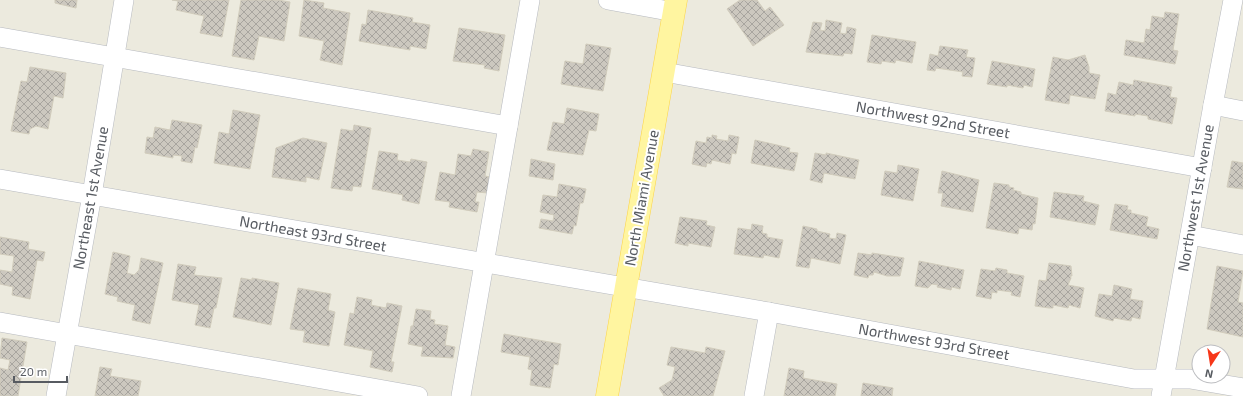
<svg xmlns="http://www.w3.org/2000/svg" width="1243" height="396" viewBox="0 0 1243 396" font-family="'Exo 2',sans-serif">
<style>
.building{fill:url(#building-cross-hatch);stroke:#d1ccbc}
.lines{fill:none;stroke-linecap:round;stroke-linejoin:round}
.minor-casing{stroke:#b6b9bf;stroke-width:20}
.major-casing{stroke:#fdd446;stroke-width:23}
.minor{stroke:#fff;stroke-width:19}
.major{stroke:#fff5a0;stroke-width:22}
.labels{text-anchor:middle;stroke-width:4;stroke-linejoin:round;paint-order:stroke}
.street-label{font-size:15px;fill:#575b61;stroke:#fff}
</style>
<defs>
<pattern id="building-cross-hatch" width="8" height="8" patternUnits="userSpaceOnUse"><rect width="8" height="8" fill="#ccc8bf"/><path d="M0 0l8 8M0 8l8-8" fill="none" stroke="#a8a59f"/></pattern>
</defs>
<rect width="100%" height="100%" fill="#eceade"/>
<g class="building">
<path d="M55,0H77L76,8L55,3Z"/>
<path d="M172,0H229L222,37L200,33L204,16L176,10L178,1Z"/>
<path d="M241,0H278L290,2L284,41L259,36L254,60L232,56Z"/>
<path d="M304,0L324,3L323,8L350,13L342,65L320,60L324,41L299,36Z"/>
<path d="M740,0H757L765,11L770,7L784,25L753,46L727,9Z"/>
<path d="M368,10L413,18L412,22L430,25L426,49L410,46V50L359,41L362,24L366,25Z"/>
<path d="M1165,12L1179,14L1173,50L1178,51L1175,64L1124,55L1126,40L1144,43L1146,29L1150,30L1152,16L1164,18Z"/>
<path d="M826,20L842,23L840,33L846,34L847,27L856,29L852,54L844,53L843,56L806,52L813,22L822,23L820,30L825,31Z"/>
<path d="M459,28L505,35L499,71L484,68L485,65L453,61Z"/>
<path d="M872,35L916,42L912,63L896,60L895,63L882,61L881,64L867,62Z"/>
<path d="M586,44L611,48L603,91L561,84L565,61L583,64Z"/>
<path d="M940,46L968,50L966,57L975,58L972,77L962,76L963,72L936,68L935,71L927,70L930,54L938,56Z"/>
<path d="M1085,55L1089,67V73L1100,75L1095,99L1070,95L1069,104L1045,100L1053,57L1068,60Z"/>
<path d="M992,61L1035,69L1032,87L1024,85L1023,88L1007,85V87L987,84Z"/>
<path d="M30,67L66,73L63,98L54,96L48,129L36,126L30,129L29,134L11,131L21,81L27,82Z"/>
<path d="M1134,80L1172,87L1170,97L1177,98L1172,124L1148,119V116L1135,114V116L1105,111L1108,93L1116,95L1119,82L1133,85Z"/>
<path d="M567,108L599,114L596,131L589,130L583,155L547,150L553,122L564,124Z"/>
<path d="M233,110L260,115L250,169L214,163L219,132L229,134Z"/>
<path d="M172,120L202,125L197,148L195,147L192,163L181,161L182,156L173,155V158L145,153L147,137L153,138L155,127L170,130Z"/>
<path d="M354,125L371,128L361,187L353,186L352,191L331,188L341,129L353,131Z"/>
<path d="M712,135L717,136L716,139L728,141L729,135L739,137L736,154L732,153L730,164L712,160L711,164L707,163L706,167L692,164L696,141L706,143L707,137L712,138Z"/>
<path d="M303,138L327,143L319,180L306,177V182L272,177L276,148Z"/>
<path d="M755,140L790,148L789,152L798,153L794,171L751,163Z"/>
<path d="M473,149L489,152L485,176L490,177L488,193L477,192L475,202H479L477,212L449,207L450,202L435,200L440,172L455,175L458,154L471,156Z"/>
<path d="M379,151L398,154L397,160L410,162L411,159L427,162L419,204L402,200L403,195L372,189Z"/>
<path d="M815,153L826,155V153L859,160L855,179L824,173L822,183L810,180Z"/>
<path d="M531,159L555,164L553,180L529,176Z"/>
<path d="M1232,161L1243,163V189L1227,187Z"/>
<path d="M898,165L919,169L913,201L881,195L885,171L897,173Z"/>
<path d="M942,171L979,180L973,212L941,206L943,193H938Z"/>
<path d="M994,183L1009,185V187L1014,188L1013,190L1021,192V194L1038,198L1035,224L1033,223L1032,230L1019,228L1018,234L986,228Z"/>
<path d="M559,184L586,189L583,203H580L576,226L574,225L572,234L539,228L541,219L553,221L554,215L540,212L543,195L557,197Z"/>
<path d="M1054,192L1084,196L1083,201L1099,205L1095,225L1050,217Z"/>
<path d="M1115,204L1128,206L1127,210H1131V213L1148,217L1146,226L1159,229L1157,239L1110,230Z"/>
<path d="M680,217L707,221L706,225L715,227L711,247L688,243V246L675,243Z"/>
<path d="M752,224L763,226L762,233L767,234V237L783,240L779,258L764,255L763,258L734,254L738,228L751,230Z"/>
<path d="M803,226L817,229V231L830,234L829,238L836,239L837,233L846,235L840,264L811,258L809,268L796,266Z"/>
<path d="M0,237L29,242L28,249L45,252L43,261L37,260L30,299L12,295L13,287L0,284V270L12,272L14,256L0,254Z"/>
<path d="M113,252L130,256L127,273L134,275L139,270L141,258L163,263L150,324L132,320L135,305L117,301L118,297L105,294Z"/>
<path d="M858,253L872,255V253L904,258L900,276H887L874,272L873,275H869L868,278L854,275Z"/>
<path d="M919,261L964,270L960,289L952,287L951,290L937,287L938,285L932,284L928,288L915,286Z"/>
<path d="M1049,263L1071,266L1072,276H1070L1071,278L1068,285L1084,288L1080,308L1069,305L1068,308L1053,305V308H1049L1035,306L1039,280L1046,281Z"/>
<path d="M178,264L196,267L194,275L222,278L216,308H214L210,328L195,325L199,305L172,300Z"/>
<path d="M1217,266L1243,271L1238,302L1243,303V337L1207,329Z"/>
<path d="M996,268L1007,270V273L1024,276L1020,297L1011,295L1012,292L997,290V293L992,292L991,299L976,296L981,269L995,271Z"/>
<path d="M241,278L252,280V278L279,283L271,325L233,317Z"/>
<path d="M1114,285L1132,289L1130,299L1143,301L1140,319L1132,317L1131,321L1114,318L1113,321L1095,316L1099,294L1112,296Z"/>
<path d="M298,288L331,294L328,310L335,312L329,346L303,342L305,331L290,329Z"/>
<path d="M357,297L372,300L371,305L386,308L387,303L402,306L391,362H394L392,372L370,367L373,351L344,345L350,313L354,314Z"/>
<path d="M416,309L431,311L430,319L435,320L434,324L448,326L445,345L455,347L453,358L421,356L423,347L408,344L411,326H413Z"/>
<path d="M504,334L561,344L558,365L554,364L550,388L530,385L532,370L528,369L530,357L501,352Z"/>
<path d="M2,338L27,342L18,396H0V368L8,370L10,360L0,358Z"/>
<path d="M671,347L705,353L706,347L725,351L713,396H664L659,388L672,380L675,367L667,365Z"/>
<path d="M100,367L112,369L110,376L141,381L138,396H95Z"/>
<path d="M789,368L804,371L803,378L837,384L835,396H784Z"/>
<path d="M863,383L893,388L892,396H861Z"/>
</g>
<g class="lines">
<defs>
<g id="minor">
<path d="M608,0L674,12"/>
<path d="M0,37L508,126"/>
<path d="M664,72L1202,168"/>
<path d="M1213,105L1243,111"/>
<path d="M0,179L769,312L1134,379H1190L1243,388"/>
<path d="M1190,235L1243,245"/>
<path d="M0,322L418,396"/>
<path d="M56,396L92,195L124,0"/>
<path d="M461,396L530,0"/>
<path d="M754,396L769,312"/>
<path d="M1161,396L1213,105L1233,0"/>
</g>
<path id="major" d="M607,396L676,0"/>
</defs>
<use href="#minor" class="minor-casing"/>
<use href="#major" class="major-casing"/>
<use href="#minor" class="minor"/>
<use href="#major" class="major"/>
</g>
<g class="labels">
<g class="street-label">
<text transform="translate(933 120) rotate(10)" y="5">Northwest 92nd Street</text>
<text transform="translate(91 198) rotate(-80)" y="5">Northeast 1st Avenue</text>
<text transform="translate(642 198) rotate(-80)" y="5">North Miami Avenue</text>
<text transform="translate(1196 198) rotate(-80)" y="5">Northwest 1st Avenue</text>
<text transform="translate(313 234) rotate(10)" y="5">Northeast 93rd Street</text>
<text transform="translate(934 342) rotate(10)" y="5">Northwest 93rd Street</text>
</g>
</g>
<g transform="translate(1211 364) rotate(192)"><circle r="19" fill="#ffffff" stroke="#bcbdc0"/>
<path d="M0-3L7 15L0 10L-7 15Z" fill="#f73719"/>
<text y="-6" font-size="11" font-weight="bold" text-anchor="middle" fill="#575b61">N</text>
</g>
<path d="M14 376v6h53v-6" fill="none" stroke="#575b61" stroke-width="2"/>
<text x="20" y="376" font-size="12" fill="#575b61" stroke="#ffffff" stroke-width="3" paint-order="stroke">20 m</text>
</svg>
